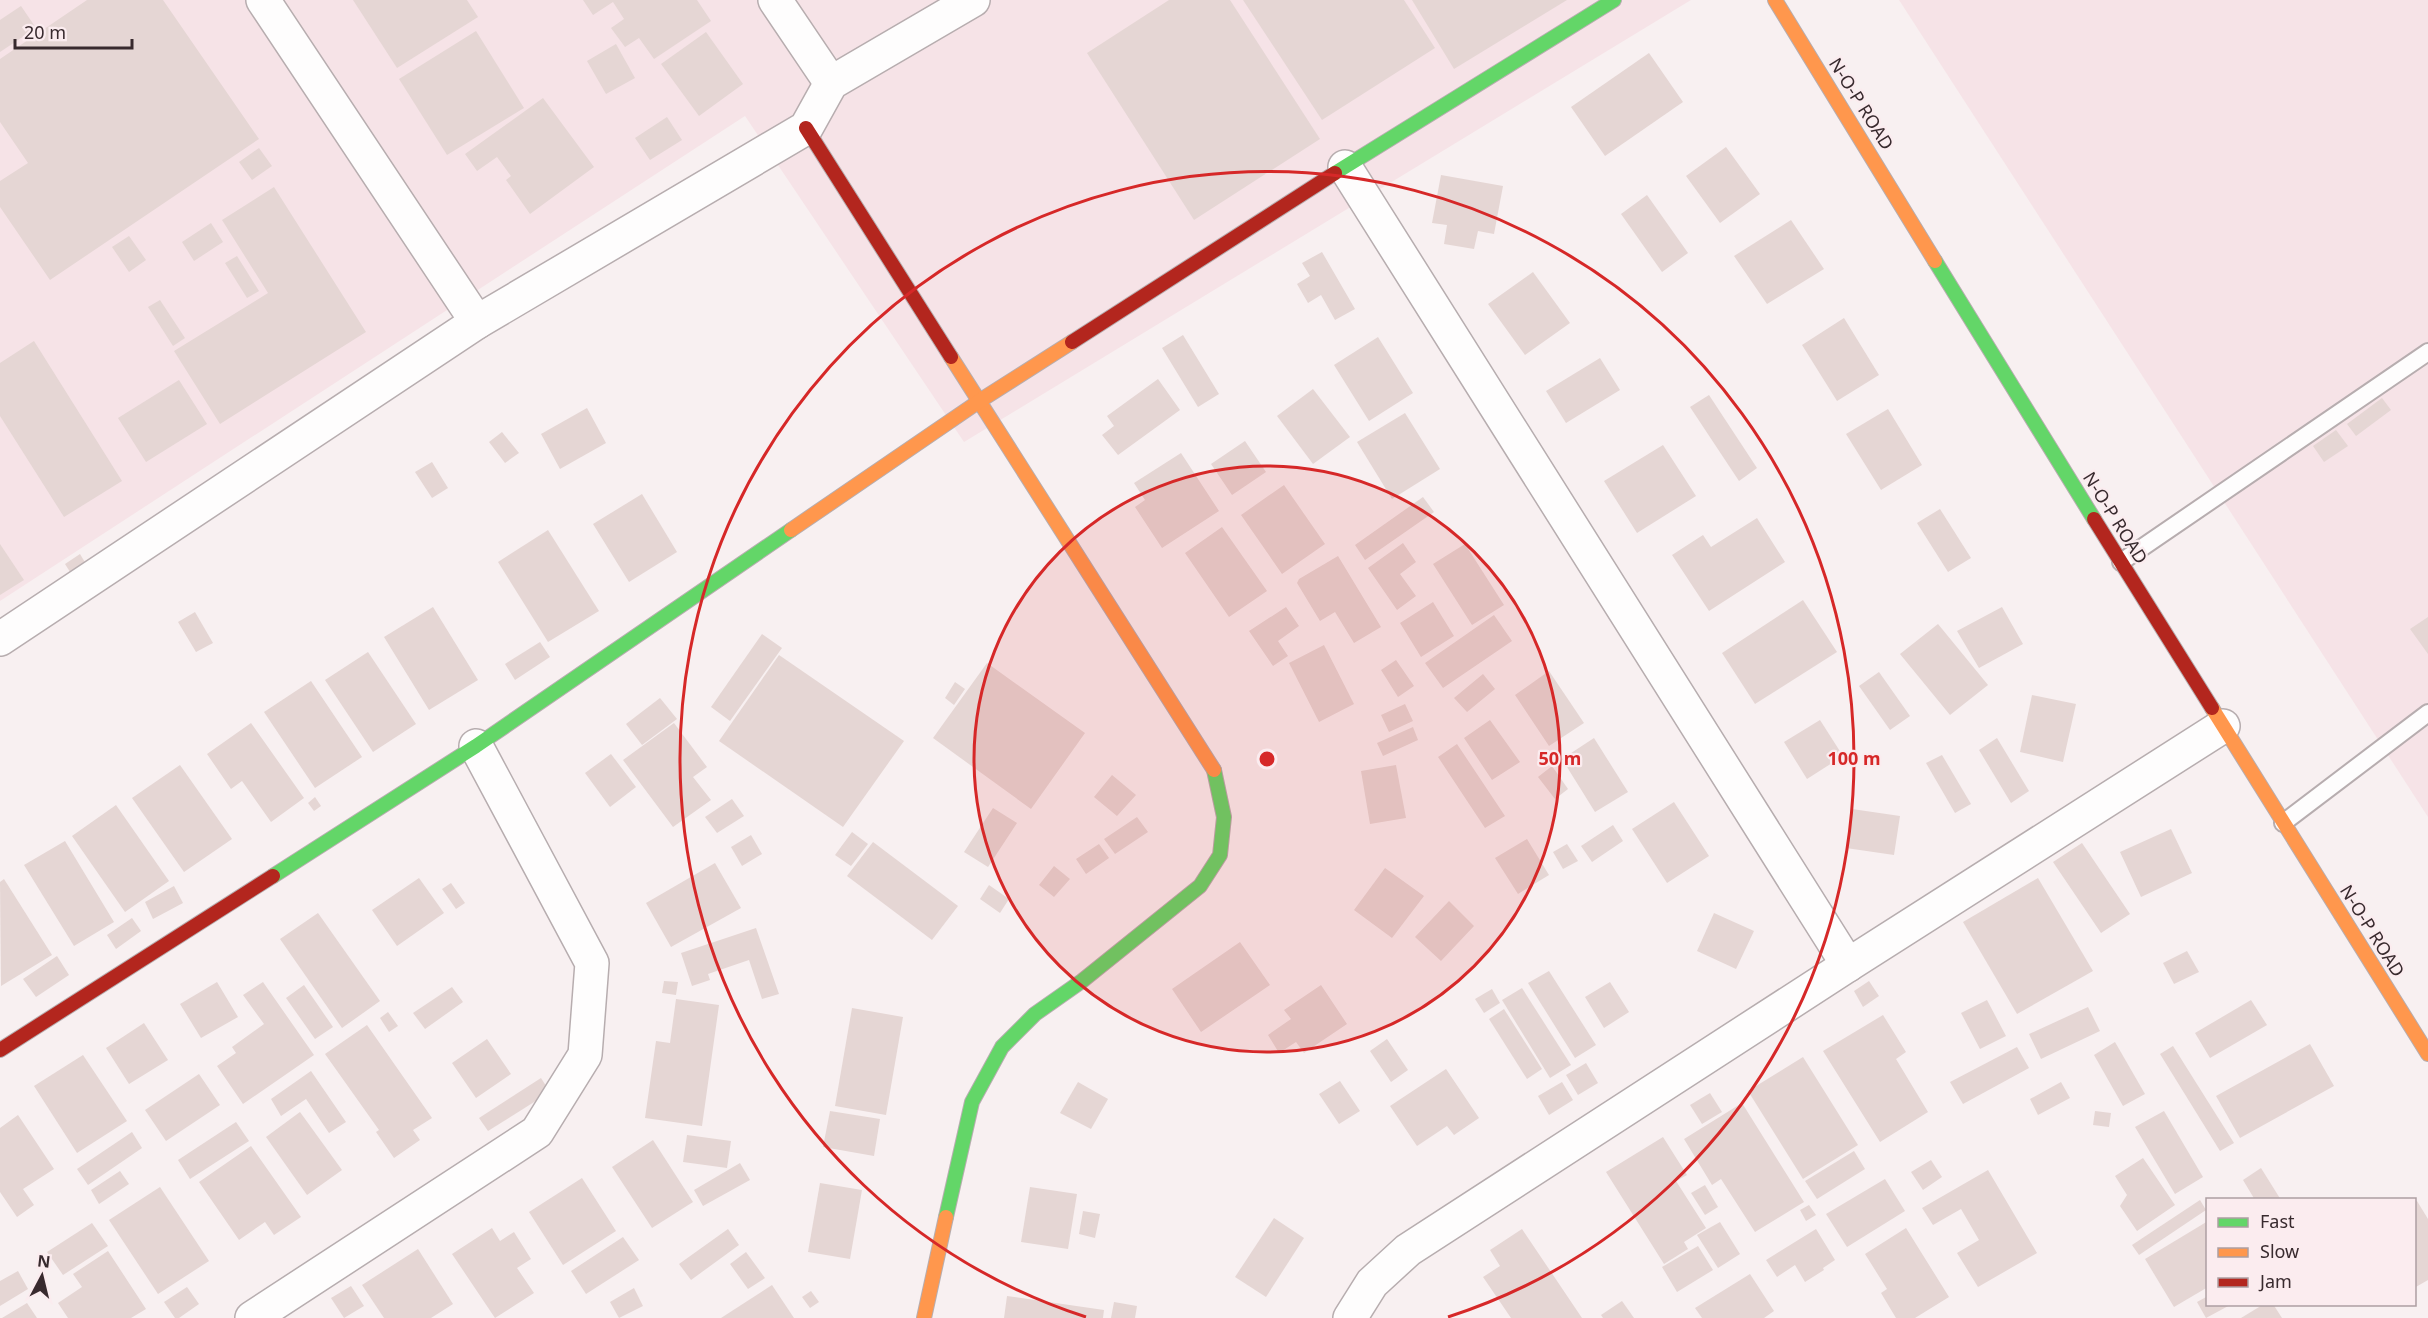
<svg xmlns="http://www.w3.org/2000/svg" width="2428" height="1318" viewBox="0 0 2428 1318" font-family="'Noto Sans',sans-serif">
<style>
.built{fill:#f6e3e7}
.building{fill:#e5d6d4}
.lines{fill:none;stroke-linecap:round;stroke-linejoin:round}
.lane-casing{stroke:#b7adaf;stroke-width:20}
.street-casing{stroke:#b7adaf;stroke-width:36}
.fast-casing{stroke:#b7adaf;stroke-width:16}
.slow-casing{stroke:#b7adaf;stroke-width:16}
.jam-casing{stroke:#b7adaf;stroke-width:16}
.lane{stroke:#fefdfd;stroke-width:16}
.street{stroke:#fefdfd;stroke-width:33}
.fast{stroke:#63d668;stroke-width:14}
.slow{stroke:#ff974d;stroke-width:14}
.jam{stroke:#b3261e;stroke-width:14}
.ring{fill:none;stroke:#d62828;stroke-width:3}
.labels{text-anchor:middle;stroke-width:4.5;stroke-linejoin:round;paint-order:stroke}
.street-label{font-size:18px;fill:#382a2e;stroke:#fbecef}
.centre{fill:#d62828;stroke:#fbecef;stroke-width:3}
.ring-label{font-size:18px;text-anchor:middle;font-weight:bold;fill:#d62828;stroke:#fbecef;stroke-width:4.5;stroke-linejoin:round;paint-order:stroke}
</style>
<rect width="100%" height="100%" fill="#f8f0f1"/>
<g class="built">
<path d="M0,0H1691L964,442L745,116L0,601Z"/>
<path d="M1899,0H2428V817Z"/>
</g>
<g class="building">
<path d="M87,0H163L259,139L50,280L0,207V181L28,163L0,122V59Z"/>
<path d="M353,0H467L478,17L397,68Z"/>
<path d="M583,0H697L711,21L654,59L639,38L625,47L611,28L624,19L613,2L593,15Z"/>
<path d="M1169,0H1230L1320,139L1194,220L1087,53Z"/>
<path d="M1243,0H1404L1435,48L1322,120Z"/>
<path d="M1412,0H1567L1454,69Z"/>
<path d="M21,6L36,28L0,52V20Z"/>
<path d="M476,31L524,108L447,155L399,79Z"/>
<path d="M706,32L743,84L699,116L661,64Z"/>
<path d="M616,44L635,78L606,94L587,61Z"/>
<path d="M1649,53L1683,102L1605,156L1571,107Z"/>
<path d="M543,98L594,167L530,214L506,180L511,176L497,157L477,171L465,154Z"/>
<path d="M667,117L682,140L650,160L635,138Z"/>
<path d="M1726,147L1760,194L1720,223L1686,176Z"/>
<path d="M259,148L272,166L252,180L239,162Z"/>
<path d="M1441,175L1503,186L1494,234L1478,231L1474,249L1444,244L1447,225L1432,223Z"/>
<path d="M274,187L366,332L220,424L174,351L268,293L222,220Z"/>
<path d="M1647,195L1688,253L1662,272L1621,214Z"/>
<path d="M1791,220L1824,269L1767,304L1734,256Z"/>
<path d="M211,223L223,242L194,261L182,242Z"/>
<path d="M129,236L146,260L129,272L112,247Z"/>
<path d="M1322,252L1355,309L1335,320L1321,295L1308,303L1297,284L1310,276L1302,263Z"/>
<path d="M237,256L259,291L247,298L225,263Z"/>
<path d="M1533,272L1570,323L1525,355L1488,304Z"/>
<path d="M160,300L185,338L173,346L148,307Z"/>
<path d="M1844,318L1879,375L1837,401L1802,345Z"/>
<path d="M1183,335L1219,394L1198,407L1162,348Z"/>
<path d="M1378,337L1413,393L1369,421L1334,365Z"/>
<path d="M34,341L122,481L64,517L0,416V363Z"/>
<path d="M1600,358L1620,390L1566,423L1546,391Z"/>
<path d="M1158,379L1180,410L1118,455L1102,435L1114,426L1107,416Z"/>
<path d="M179,380L207,424L146,462L118,418Z"/>
<path d="M1313,389L1350,437L1313,464L1277,416Z"/>
<path d="M1709,395L1757,468L1739,481L1690,407Z"/>
<path d="M2382,398L2391,410L2356,436L2347,424Z"/>
<path d="M587,408L606,443L560,469L541,434Z"/>
<path d="M1888,409L1922,465L1881,490L1846,434Z"/>
<path d="M1405,413L1440,469L1392,499L1357,442Z"/>
<path d="M2336,430L2348,446L2324,462L2313,446Z"/>
<path d="M502,432L519,453L505,463L489,442Z"/>
<path d="M1245,441L1266,472L1232,495L1211,464Z"/>
<path d="M1663,445L1696,496L1637,533L1604,481Z"/>
<path d="M1181,453L1219,511L1162,548L1135,507L1145,500L1134,483Z"/>
<path d="M432,462L448,488L432,498L415,472Z"/>
<path d="M1284,485L1325,544L1282,574L1241,515Z"/>
<path d="M642,494L677,552L629,582L593,524Z"/>
<path d="M1423,497L1434,512L1365,560L1355,545Z"/>
<path d="M1940,509L1971,558L1948,572L1917,523Z"/>
<path d="M1757,518L1785,562L1709,611L1672,555L1703,535L1711,547Z"/>
<path d="M1222,527L1267,591L1229,617L1185,553Z"/>
<path d="M548,530L599,611L548,642L498,562Z"/>
<path d="M1403,543L1416,562L1400,574L1416,596L1397,610L1368,568Z"/>
<path d="M0,544L24,580L0,595Z"/>
<path d="M1465,544L1504,605L1472,625L1433,564Z"/>
<path d="M80,554L92,574L77,583L65,564Z"/>
<path d="M1338,556L1381,627L1354,643L1335,612L1320,621L1297,583L1299,579Z"/>
<path d="M1803,600L1837,652L1755,704L1722,653Z"/>
<path d="M1433,602L1454,636L1421,657L1400,623Z"/>
<path d="M433,607L478,680L429,710L384,637Z"/>
<path d="M1286,607L1299,626L1278,641L1288,656L1273,666L1249,631Z"/>
<path d="M2002,607L2023,644L1979,668L1957,631Z"/>
<path d="M195,612L213,643L196,652L178,622Z"/>
<path d="M1494,615L1512,641L1443,688L1425,663Z"/>
<path d="M2428,617V654L2410,629Z"/>
<path d="M1938,624L1988,685L1950,715L1900,654Z"/>
<path d="M762,634L782,648L730,721L711,707Z"/>
<path d="M540,642L550,657L515,680L505,664Z"/>
<path d="M1324,645L1354,704L1319,722L1289,663Z"/>
<path d="M368,652L416,724L373,752L325,680Z"/>
<path d="M779,655L904,741L843,827L719,741Z"/>
<path d="M1396,660L1414,686L1398,697L1381,670Z"/>
<path d="M987,663L1085,733L1031,809L933,738Z"/>
<path d="M1549,671L1584,723L1549,746L1515,695Z"/>
<path d="M1879,672L1910,716L1890,730L1859,686Z"/>
<path d="M1483,674L1495,689L1467,712L1454,698Z"/>
<path d="M311,681L362,757L315,788L264,712Z"/>
<path d="M955,682L965,689L954,705L945,698Z"/>
<path d="M2032,695L2076,704L2063,762L2020,752Z"/>
<path d="M660,698L677,719L642,745L626,724Z"/>
<path d="M1405,704L1413,721L1389,732L1381,715Z"/>
<path d="M1490,720L1520,762L1492,780L1464,738Z"/>
<path d="M1820,720L1843,756L1807,779L1784,742Z"/>
<path d="M251,723L304,798L271,822L242,781L231,789L207,754Z"/>
<path d="M674,723L707,767L693,777L711,800L673,827L623,760Z"/>
<path d="M1413,727L1418,740L1383,756L1377,743Z"/>
<path d="M1594,738L1628,792L1595,812L1562,759Z"/>
<path d="M1997,738L2029,791L2011,803L1979,750Z"/>
<path d="M1457,744L1505,816L1485,828L1438,757Z"/>
<path d="M611,754L636,787L610,807L585,773Z"/>
<path d="M1942,755L1971,804L1955,813L1926,763Z"/>
<path d="M180,765L232,839L184,872L132,798Z"/>
<path d="M1396,765L1406,818L1370,824L1361,771Z"/>
<path d="M1552,766L1568,789L1555,799L1538,777Z"/>
<path d="M1112,775L1136,795L1117,816L1094,797Z"/>
<path d="M315,797L321,806L314,811L308,803Z"/>
<path d="M732,799L744,816L717,833L705,817Z"/>
<path d="M1674,802L1709,856L1667,883L1632,829Z"/>
<path d="M116,805L169,881L125,912L72,836Z"/>
<path d="M993,808L1017,823L988,867L964,852Z"/>
<path d="M1852,809L1900,816L1894,855L1846,848Z"/>
<path d="M1137,817L1148,832L1115,854L1104,839Z"/>
<path d="M1613,825L1623,841L1592,862L1581,846Z"/>
<path d="M2171,829L2192,873L2141,897L2120,852Z"/>
<path d="M852,832L868,844L851,866L835,855Z"/>
<path d="M751,835L762,854L742,866L731,847Z"/>
<path d="M1527,839L1549,875L1518,894L1495,858Z"/>
<path d="M65,841L114,922L74,946L24,865Z"/>
<path d="M873,842L958,906L932,940L847,876Z"/>
<path d="M2082,843L2130,914L2101,933L2053,862Z"/>
<path d="M1099,844L1109,858L1086,874L1076,859Z"/>
<path d="M1567,844L1578,861L1563,869L1553,852Z"/>
<path d="M715,863L741,908L671,947L646,903Z"/>
<path d="M1054,866L1070,879L1054,897L1039,885Z"/>
<path d="M1385,868L1424,896L1392,938L1354,910Z"/>
<path d="M419,878L444,913L397,946L372,910Z"/>
<path d="M2038,878L2093,971L2017,1014L1963,922Z"/>
<path d="M4,879L52,955L1,986L0,882Z"/>
<path d="M451,883L465,903L456,909L442,889Z"/>
<path d="M989,885L1009,899L1000,913L980,899Z"/>
<path d="M174,886L183,903L153,919L145,902Z"/>
<path d="M1449,901L1474,926L1441,961L1415,937Z"/>
<path d="M318,913L380,1001L342,1028L280,939Z"/>
<path d="M1714,913L1754,931L1736,969L1697,951Z"/>
<path d="M132,918L141,931L116,949L107,935Z"/>
<path d="M756,928L779,994L762,999L749,960L708,974L710,980L692,986L681,953Z"/>
<path d="M1240,942L1270,985L1201,1032L1172,989Z"/>
<path d="M2187,951L2199,972L2174,984L2163,963Z"/>
<path d="M57,956L69,975L36,997L23,979Z"/>
<path d="M1549,971L1596,1045L1575,1058L1528,983Z"/>
<path d="M664,981L678,982L676,995L662,993Z"/>
<path d="M1869,981L1879,996L1863,1007L1854,991Z"/>
<path d="M217,982L238,1017L201,1038L180,1004Z"/>
<path d="M263,982L314,1055L243,1104L217,1066L236,1053L232,1047L264,1024L243,995Z"/>
<path d="M1610,982L1629,1012L1604,1028L1585,997Z"/>
<path d="M304,985L333,1027L315,1039L286,998Z"/>
<path d="M1321,985L1347,1024L1304,1053L1296,1042L1279,1053L1268,1035L1291,1019L1284,1010Z"/>
<path d="M452,987L463,1002L425,1029L413,1013Z"/>
<path d="M1522,988L1571,1065L1550,1078L1502,1000Z"/>
<path d="M1492,989L1500,1003L1484,1013L1475,999Z"/>
<path d="M676,999L719,1005L702,1126L645,1118L656,1041L670,1043Z"/>
<path d="M1987,1000L2006,1036L1980,1049L1961,1013Z"/>
<path d="M2251,1000L2267,1025L2210,1058L2195,1033Z"/>
<path d="M2088,1007L2100,1031L2041,1059L2029,1034Z"/>
<path d="M852,1008L903,1017L886,1115L835,1106Z"/>
<path d="M1504,1009L1542,1069L1527,1079L1489,1019Z"/>
<path d="M388,1012L398,1026L389,1032L380,1018Z"/>
<path d="M1883,1015L1906,1052L1896,1059L1928,1112L1880,1142L1823,1051Z"/>
<path d="M144,1023L168,1060L129,1084L106,1048Z"/>
<path d="M367,1025L432,1118L413,1130L420,1140L394,1158L376,1132L379,1130L325,1054Z"/>
<path d="M487,1039L511,1074L476,1098L452,1063Z"/>
<path d="M1387,1039L1408,1070L1391,1082L1370,1051Z"/>
<path d="M2115,1042L2145,1094L2123,1106L2094,1055Z"/>
<path d="M2310,1044L2334,1086L2240,1138L2216,1096Z"/>
<path d="M2173,1046L2234,1143L2220,1151L2160,1054Z"/>
<path d="M2017,1047L2029,1068L1963,1104L1950,1082Z"/>
<path d="M83,1055L127,1121L77,1153L34,1086Z"/>
<path d="M1803,1057L1858,1145L1803,1179L1748,1091Z"/>
<path d="M1586,1063L1598,1083L1578,1095L1566,1075Z"/>
<path d="M1446,1069L1479,1118L1454,1135L1447,1126L1417,1146L1390,1106Z"/>
<path d="M311,1071L346,1122L329,1133L306,1099L281,1116L271,1099Z"/>
<path d="M199,1074L220,1105L166,1141L145,1110Z"/>
<path d="M541,1078L550,1092L488,1131L479,1118Z"/>
<path d="M1340,1081L1360,1111L1339,1124L1319,1094Z"/>
<path d="M1078,1082L1108,1099L1091,1129L1060,1113Z"/>
<path d="M1562,1082L1573,1100L1549,1115L1538,1096Z"/>
<path d="M2061,1082L2070,1098L2038,1115L2030,1099Z"/>
<path d="M1710,1093L1722,1112L1702,1124L1690,1105Z"/>
<path d="M1742,1103L1804,1202L1755,1232L1721,1179L1712,1185L1684,1139Z"/>
<path d="M830,1111L880,1119L874,1156L823,1147Z"/>
<path d="M2095,1111L2111,1113L2109,1127L2093,1125Z"/>
<path d="M2164,1111L2203,1177L2175,1194L2135,1127Z"/>
<path d="M300,1112L342,1170L307,1195L266,1137Z"/>
<path d="M18,1115L54,1169L23,1189L34,1205L17,1217L0,1192V1128Z"/>
<path d="M236,1122L249,1141L190,1179L178,1160Z"/>
<path d="M132,1132L142,1148L88,1185L77,1169Z"/>
<path d="M687,1135L731,1141L727,1168L683,1162Z"/>
<path d="M1663,1137L1687,1175L1676,1181L1706,1228L1684,1242L1688,1249L1664,1264L1606,1172Z"/>
<path d="M653,1140L693,1202L652,1228L612,1167Z"/>
<path d="M251,1146L301,1217L274,1235L265,1222L239,1240L199,1182Z"/>
<path d="M1854,1151L1865,1169L1817,1199L1805,1181Z"/>
<path d="M2143,1158L2175,1205L2137,1231L2120,1206L2127,1195L2115,1176Z"/>
<path d="M1931,1160L1942,1177L1923,1190L1911,1172Z"/>
<path d="M740,1163L750,1180L703,1206L694,1190Z"/>
<path d="M2261,1168L2281,1200H2255L2243,1180Z"/>
<path d="M1988,1170L2037,1253L1978,1287L1957,1253L1979,1240L1961,1209L1933,1225L1922,1208Z"/>
<path d="M120,1171L129,1184L99,1204L91,1190Z"/>
<path d="M582,1178L616,1231L563,1265L529,1212Z"/>
<path d="M1885,1179L1905,1211L1847,1247L1826,1214Z"/>
<path d="M820,1183L862,1190L850,1259L808,1252Z"/>
<path d="M1705,1185L1718,1207L1705,1215L1691,1193Z"/>
<path d="M160,1187L209,1261L158,1294L109,1220Z"/>
<path d="M1030,1187L1077,1194L1068,1249L1021,1242Z"/>
<path d="M2200,1200L2206,1210L2139,1255L2132,1245Z"/>
<path d="M2417,1201L2428,1219V1280L2414,1288V1202Z"/>
<path d="M1809,1205L1816,1215L1806,1221L1800,1210Z"/>
<path d="M1083,1211L1100,1214L1095,1238L1079,1234Z"/>
<path d="M1274,1218L1304,1238L1266,1297L1235,1277Z"/>
<path d="M2208,1221V1287L2174,1307L2145,1259Z"/>
<path d="M1720,1222L1740,1254L1718,1268L1697,1235Z"/>
<path d="M92,1223L108,1246L63,1275L47,1252Z"/>
<path d="M492,1228L500,1241L514,1232L531,1259L517,1268L534,1293L495,1318L452,1254Z"/>
<path d="M1906,1228L1949,1297L1915,1318H1896L1881,1293L1887,1289L1865,1254Z"/>
<path d="M728,1229L739,1245L691,1280L679,1264Z"/>
<path d="M1522,1229L1582,1318H1511L1483,1277L1500,1266L1490,1250Z"/>
<path d="M1816,1229L1835,1260L1823,1268L1824,1270L1805,1282L1795,1265L1777,1277L1766,1260Z"/>
<path d="M623,1237L639,1260L586,1294L571,1271Z"/>
<path d="M1698,1246L1713,1270L1677,1292L1662,1267Z"/>
<path d="M418,1249L453,1304L431,1318H384L362,1285Z"/>
<path d="M108,1251L146,1309L131,1318H68L58,1303L82,1287L73,1274Z"/>
<path d="M746,1252L765,1278L748,1289L730,1264Z"/>
<path d="M18,1271L28,1289L0,1306V1281Z"/>
<path d="M1750,1274L1774,1311L1764,1318H1702L1695,1308Z"/>
<path d="M772,1285L794,1318H721Z"/>
<path d="M351,1286L364,1306L344,1318L331,1298Z"/>
<path d="M187,1287L199,1304L179,1318H175L164,1302Z"/>
<path d="M634,1288L643,1306L619,1318L610,1302Z"/>
<path d="M811,1291L819,1302L810,1308L802,1297Z"/>
<path d="M1007,1296L1104,1310L1103,1318H1004Z"/>
<path d="M2208,1296V1304H2232L2206,1318L2197,1302Z"/>
<path d="M1622,1301L1634,1318H1603L1601,1315Z"/>
<path d="M1114,1302L1137,1306L1135,1318H1111Z"/>
<path d="M27,1303L37,1318H2Z"/>
<path d="M2264,1304H2273L2282,1318H2241Z"/>
</g>
<g class="lines">
<defs>
<g id="lane">
<path d="M2121,562L2428,352"/>
<path d="M2283,823L2428,713"/>
</g>
<g id="street">
<path d="M263,0L477,322"/>
<path d="M775,0L831,83"/>
<path d="M1345,167L1848,965"/>
<path d="M0,639L477,322L806,128L831,83L973,0"/>
<path d="M252,1318L537,1132L585,1055L592,963L476,746"/>
<path d="M1350,1318L1372,1283L1408,1250L1848,965L2223,726"/>
</g>
<g id="fast">
<path d="M1335,173L1614,0"/>
<path d="M1935,261L2094,519"/>
<path d="M273,876L476,746L791,530"/>
<path d="M946,1217L972,1102L1002,1047L1035,1014L1082,981L1200,886L1220,855L1224,817L1214,770"/>
</g>
<g id="slow">
<path d="M1775,0L1935,261"/>
<path d="M951,357L1214,770"/>
<path d="M791,530L981,400L1072,342"/>
<path d="M2212,708L2428,1054"/>
<path d="M924,1318L946,1217"/>
</g>
<g id="jam">
<path d="M806,128L951,357"/>
<path d="M1072,342L1335,173"/>
<path d="M2094,519L2212,708"/>
<path d="M0,1050L273,876"/>
</g>
</defs>
<use href="#lane" class="lane-casing"/>
<use href="#street" class="street-casing"/>
<use href="#fast" class="fast-casing"/>
<use href="#slow" class="slow-casing"/>
<use href="#jam" class="jam-casing"/>
<use href="#lane" class="lane"/>
<use href="#street" class="street"/>
<use href="#fast" class="fast"/>
<use href="#slow" class="slow"/>
<use href="#jam" class="jam"/>
</g>
<circle cx="1267" cy="759" r="293" fill="#d62828" fill-opacity=".12"/>
<g class="ring">
<circle cx="1267" cy="759" r="293"/>
<path d="M1086 1317A587 587 0 1 1 1448 1317"/>
</g>
<g class="labels">
<g class="street-label">
<text transform="translate(1861 104) rotate(58)" y="6">N-O-P ROAD</text>
<text transform="translate(2115 518) rotate(58)" y="6">N-O-P ROAD</text>
<text transform="translate(2372 931) rotate(58)" y="6">N-O-P ROAD</text>
</g>
</g>
<circle cx="1267" cy="759" r="9" class="centre"/>
<g class="ring-label">
<text x="1560" y="765">50 m</text>
<text x="1854" y="765">100 m</text>
</g>
<rect x="2206" y="1198" width="210" height="108" fill="#fbecef" stroke="#ad9ea2" stroke-width="1.5"/>
<rect x="2218" y="1218" width="30" height="9" fill="#63d668" stroke="#ad9ea2" stroke-width="1.5"/>
<text x="2260" y="1228" font-size="18" fill="#382a2e">Fast</text>
<rect x="2218" y="1248" width="30" height="9" fill="#ff974d" stroke="#ad9ea2" stroke-width="1.5"/>
<text x="2260" y="1258" font-size="18" fill="#382a2e">Slow</text>
<rect x="2218" y="1278" width="30" height="9" fill="#b3261e" stroke="#ad9ea2" stroke-width="1.5"/>
<text x="2260" y="1288" font-size="18" fill="#382a2e">Jam</text>
<g transform="translate(42 1276) rotate(7)" stroke="#fbecef" stroke-width="4.5" paint-order="stroke">
<path d="M0-4.5L10 22L0 15L-10 22Z" fill="#382a2e"/>
<text y="-9" font-size="16" font-weight="bold" text-anchor="middle" fill="#382a2e">N</text>
</g>
<path d="M15 39v9h117v-9" fill="none" stroke="#382a2e" stroke-width="3"/>
<text x="24" y="39" font-size="18" fill="#382a2e" stroke="#fbecef" stroke-width="4.5" paint-order="stroke">20 m</text>
</svg>
